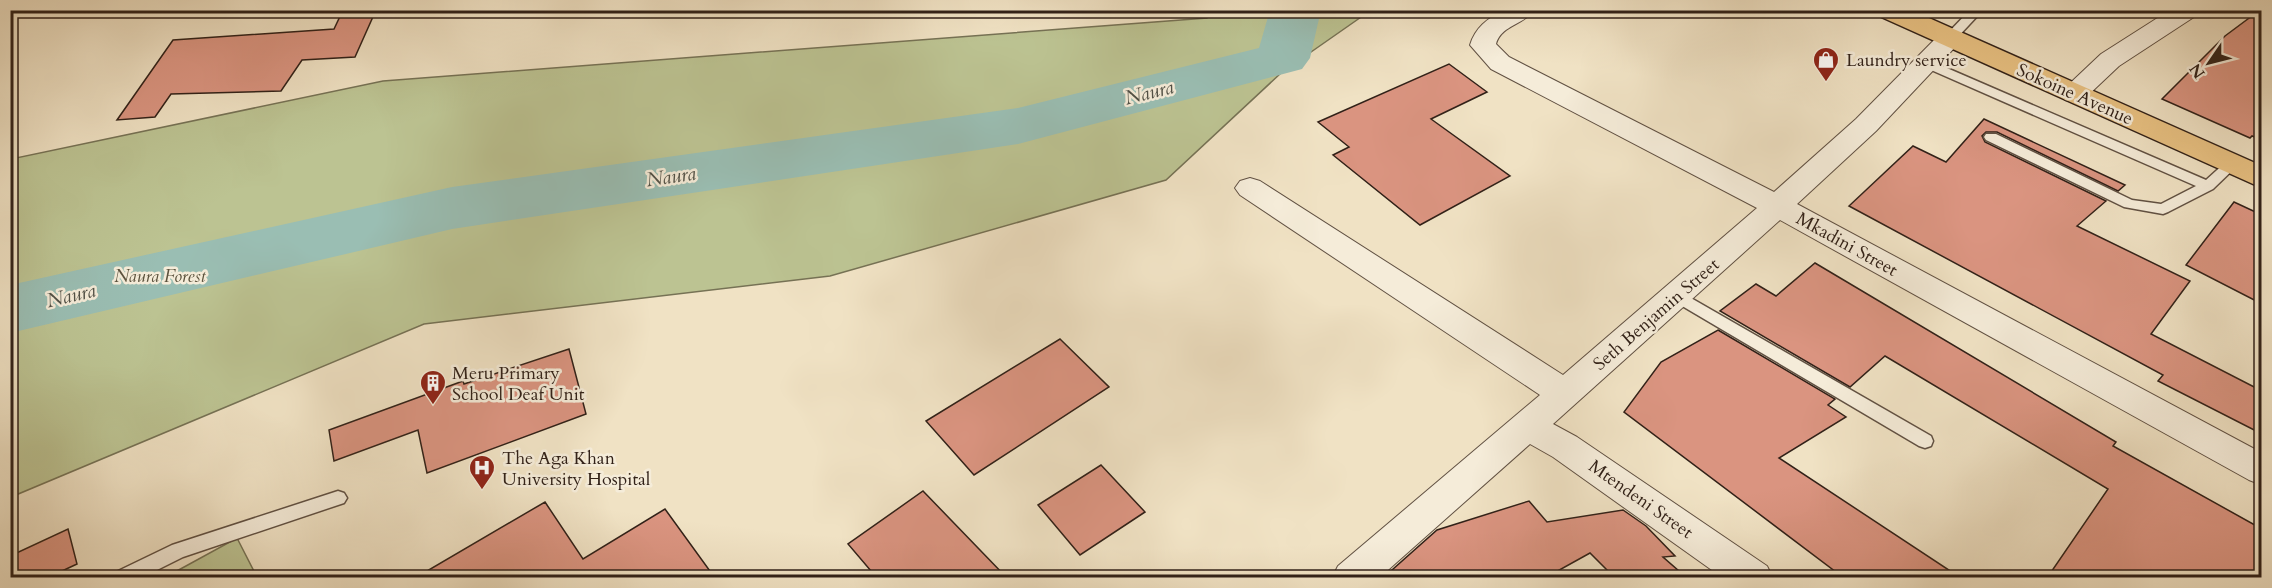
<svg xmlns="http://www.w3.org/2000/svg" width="2272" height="588" viewBox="0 0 2272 588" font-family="Cardo,serif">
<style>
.green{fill:#bcc392;stroke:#767255;stroke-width:1.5}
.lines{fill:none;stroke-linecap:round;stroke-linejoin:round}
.river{fill:#9abeb3;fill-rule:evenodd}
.building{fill:#da9480;stroke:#312118;stroke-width:1.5}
.lane-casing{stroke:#615143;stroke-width:3}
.street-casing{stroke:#615143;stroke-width:2}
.primary-casing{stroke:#312118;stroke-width:3}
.lane{fill:#f5ecd9;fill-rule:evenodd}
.street{fill:#f5ecd9;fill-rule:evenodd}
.primary{fill:#e8c182;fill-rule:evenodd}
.labels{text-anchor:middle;stroke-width:5;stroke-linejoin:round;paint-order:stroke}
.poi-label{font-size:18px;fill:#312118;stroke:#f5ecd9;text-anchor:start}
.street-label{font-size:18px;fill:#312118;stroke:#f5ecd9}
.park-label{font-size:18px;font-style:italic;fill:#5b523d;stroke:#f5ecd9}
.water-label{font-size:20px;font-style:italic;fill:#505046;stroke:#f5ecd9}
</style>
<rect width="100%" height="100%" fill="#f0e2c4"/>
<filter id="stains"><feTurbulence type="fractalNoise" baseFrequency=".00333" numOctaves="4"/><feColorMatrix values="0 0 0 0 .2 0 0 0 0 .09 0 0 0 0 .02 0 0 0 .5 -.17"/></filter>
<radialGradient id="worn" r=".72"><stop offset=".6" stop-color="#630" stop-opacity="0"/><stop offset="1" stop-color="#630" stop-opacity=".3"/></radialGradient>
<g class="green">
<path d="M1210,11L1363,10L1364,15L1281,73L1166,180L830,276L424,324L11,497V159L383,81L1207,18Z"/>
<path d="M237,538L257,577L164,578Z"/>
</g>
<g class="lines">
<path class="river" d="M1270,10H1321L1310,58L1302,69L1018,144L452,229L10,333V285L452,187L1018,108L1259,48Z"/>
</g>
<g class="building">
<path d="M343,10H376L355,57L302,60L281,91L171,94L155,117L117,120L173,40L334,29Z"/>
<path d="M2260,10L2262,140L2252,136L2250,138L2162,99L2225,36Z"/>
<path d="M1449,64L1487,92L1431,119L1510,176L1420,225L1333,155L1349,147L1318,122Z"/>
<path d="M1984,119L2125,185L2118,191L1997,132H1986L1982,136L1985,142L2106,201L2077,226L2190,281L2151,334L2262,391V434L2158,381L2163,375L1849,206L1913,146L1946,162Z"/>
<path d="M2234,202L2262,215V304L2186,265Z"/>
<path d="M1815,263L2116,442L2113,446L2262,529V578H2047L2108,489L1885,356L1850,387L1720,311L1756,284L1776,296Z"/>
<path d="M1718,330L1835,399L1828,405L1846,417L1779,458L1961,578H1844L1624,412L1661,362Z"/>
<path d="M1060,339L1109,387L974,475L926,421Z"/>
<path d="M569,349L586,414L427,473L418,430L334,461L329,430L463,381L464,384Z"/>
<path d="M1101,465L1145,512L1080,555L1038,505Z"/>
<path d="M923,491L1007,578H877L848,544Z"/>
<path d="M1529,501L1547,522L1623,510L1646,526L1675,556L1663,557L1687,578H1615L1590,553L1545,578H1383L1437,530Z"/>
<path d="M545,502L583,559L665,509L715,578H415Z"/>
<path d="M68,529L77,564L47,578H10V556Z"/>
</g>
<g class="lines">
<defs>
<g id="lane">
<path d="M1970,10H1983L1954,41H1946V35Z"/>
<path d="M1926,59L2206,180L2227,161L2232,160L2239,164L2213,189L2168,212L2163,214L2124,207L1986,140L1984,137L1986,134H1996L2132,200L2161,204L2196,186L1922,66L1920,63Z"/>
<path d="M1677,290L1931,436L1933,441L1931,446L1925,448L1919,446L1672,300L1669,296L1672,292Z"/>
<path d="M338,491L344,493L347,498L344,503L183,557L141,578H113L116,572L172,545Z"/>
</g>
<g id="street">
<path d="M1503,10H1534C1524,25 1501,25 1496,44L1509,57L1774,192L1856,119L1941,33L1950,30L1959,33L1963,38L1959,43L1876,131L1797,204L2262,453V485L2249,480L1780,220L1553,424L1577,437L1767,566L1773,578H1723L1553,457L1530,444L1379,578H1332L1338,566L1540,395L1240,195L1235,188L1240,181L1250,178L1260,181L1563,375L1757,208L1491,69L1470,45C1475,28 1487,19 1503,10Z"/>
<path d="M2170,10H2200L2197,15L2119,66L2083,100L2074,102L2065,100L2061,94L2065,88L2101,54Z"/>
</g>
<path id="primary" d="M1875,10H1911L2262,166V188L1879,16Z"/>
</defs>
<use href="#lane" class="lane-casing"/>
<use href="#street" class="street-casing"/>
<use href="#primary" class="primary-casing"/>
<use href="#lane" class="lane"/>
<use href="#street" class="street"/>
<use href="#primary" class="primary"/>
</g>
<defs>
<symbol id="shop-pin" viewBox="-11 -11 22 30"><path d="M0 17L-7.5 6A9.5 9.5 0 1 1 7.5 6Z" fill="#8f2418" stroke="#f5ecd9"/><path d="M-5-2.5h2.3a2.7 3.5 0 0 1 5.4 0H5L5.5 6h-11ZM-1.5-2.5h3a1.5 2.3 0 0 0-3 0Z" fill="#fff"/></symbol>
<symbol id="building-pin" viewBox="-11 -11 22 30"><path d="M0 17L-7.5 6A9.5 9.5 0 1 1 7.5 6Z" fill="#8f2418" stroke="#f5ecd9"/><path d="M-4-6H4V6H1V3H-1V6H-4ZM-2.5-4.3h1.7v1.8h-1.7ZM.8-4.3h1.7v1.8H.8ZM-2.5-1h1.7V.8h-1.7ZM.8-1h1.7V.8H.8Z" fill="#fff"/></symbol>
<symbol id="hospital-pin" viewBox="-11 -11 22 30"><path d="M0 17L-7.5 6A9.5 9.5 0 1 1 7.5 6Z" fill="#8f2418" stroke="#f5ecd9"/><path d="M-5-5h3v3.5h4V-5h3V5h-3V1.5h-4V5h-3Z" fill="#fff"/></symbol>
</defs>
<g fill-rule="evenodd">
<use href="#shop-pin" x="1811" y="45" width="30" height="40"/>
<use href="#building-pin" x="418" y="368" width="30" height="40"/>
<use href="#hospital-pin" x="467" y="453" width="30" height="40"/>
</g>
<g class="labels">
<g class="poi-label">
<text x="1846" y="66">Laundry service</text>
<text x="452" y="379">Meru Primary<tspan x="452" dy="21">School Deaf Unit</tspan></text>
<text x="502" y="464">The Aga Khan<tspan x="502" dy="21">University Hospital</tspan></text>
</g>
<g class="street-label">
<text transform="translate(2075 94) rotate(24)" y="6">Sokoine Avenue</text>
<text transform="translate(1847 244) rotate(29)" y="6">Mkadini Street</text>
<text transform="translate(1656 314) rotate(-41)" y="6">Seth Benjamin Street</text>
<text transform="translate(1641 499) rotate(35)" y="6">Mtendeni Street</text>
</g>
<g class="park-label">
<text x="160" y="282">Naura Forest</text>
</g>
<g class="water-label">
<text transform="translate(1149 92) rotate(-14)" y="7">Naura</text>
<text transform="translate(671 176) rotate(-8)" y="7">Naura</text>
<text transform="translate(71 295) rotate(-13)" y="7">Naura</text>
</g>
</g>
<rect width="2272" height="588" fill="none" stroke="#f0e2c4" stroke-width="36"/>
<rect x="12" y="12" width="2248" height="564" fill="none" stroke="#312118" stroke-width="3"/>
<rect x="18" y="18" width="2236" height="552" fill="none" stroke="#312118" stroke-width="1.5"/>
<g transform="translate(2209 63) rotate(235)" stroke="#f5ecd9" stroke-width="4.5" paint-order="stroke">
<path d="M0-4.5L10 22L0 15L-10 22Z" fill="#312118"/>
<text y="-9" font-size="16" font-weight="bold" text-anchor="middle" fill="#312118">N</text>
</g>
<rect width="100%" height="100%" filter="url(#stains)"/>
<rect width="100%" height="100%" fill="url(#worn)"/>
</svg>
